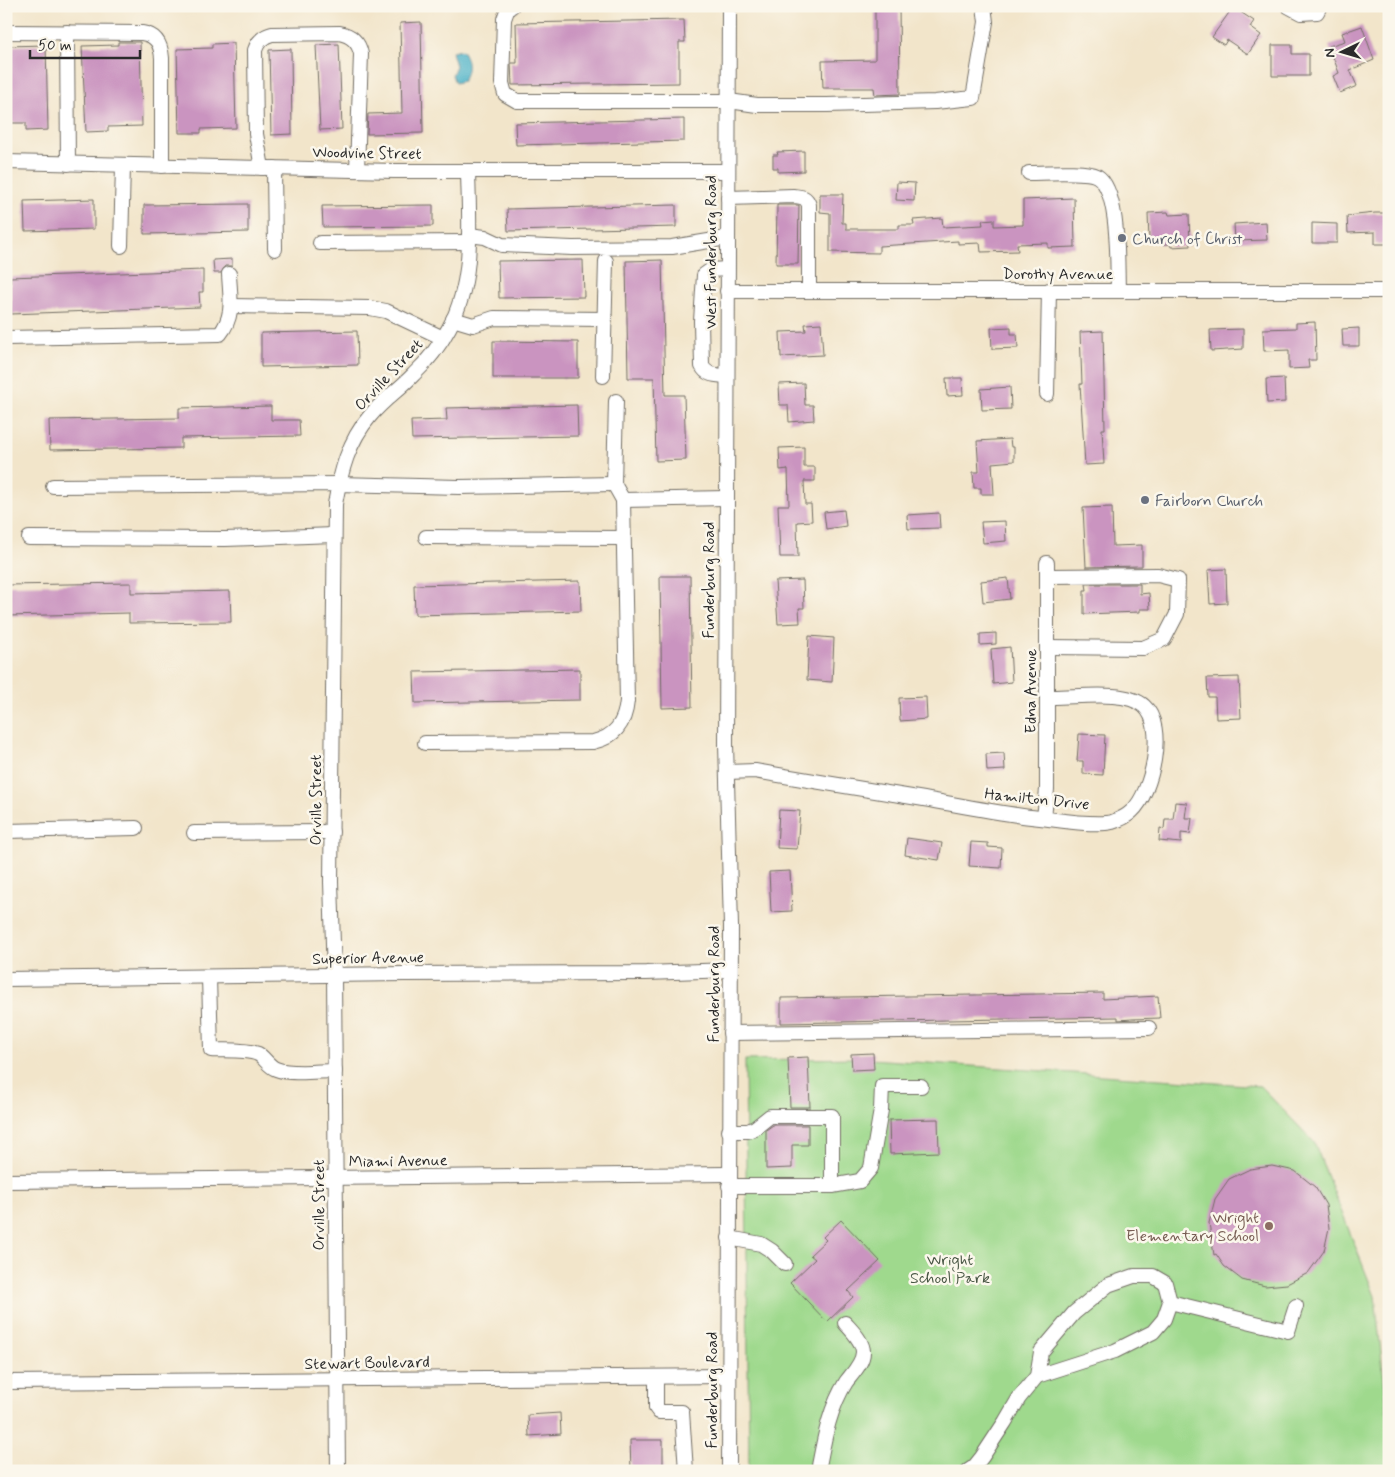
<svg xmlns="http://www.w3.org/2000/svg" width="1395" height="1477" viewBox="0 0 1395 1477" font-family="Mynerve,sans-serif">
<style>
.green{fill:#9fd98d;stroke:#65825c}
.water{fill:#48b1c7;stroke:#3a6e79}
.building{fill:#ca94c0}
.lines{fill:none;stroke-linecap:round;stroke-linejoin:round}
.minor-casing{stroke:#716c63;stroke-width:16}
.minor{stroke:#fff;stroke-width:14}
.worship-dot{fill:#6b7280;stroke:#fbf7ec;stroke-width:2}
.education-dot{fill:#8d6e63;stroke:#fbf7ec;stroke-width:2}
.labels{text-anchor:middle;stroke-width:5;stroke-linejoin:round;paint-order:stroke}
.street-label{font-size:16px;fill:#2b2b2b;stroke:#fbf7ec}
.worship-label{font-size:16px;fill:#5b616d;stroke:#fbf7ec;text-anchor:start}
.education-label{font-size:16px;fill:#785e54;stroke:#fbf7ec;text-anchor:end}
.park-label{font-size:16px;fill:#485644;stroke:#fbf7ec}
</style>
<rect width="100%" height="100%" fill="#fbf7ec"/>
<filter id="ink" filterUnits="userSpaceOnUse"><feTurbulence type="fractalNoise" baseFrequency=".02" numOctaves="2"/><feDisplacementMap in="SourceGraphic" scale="10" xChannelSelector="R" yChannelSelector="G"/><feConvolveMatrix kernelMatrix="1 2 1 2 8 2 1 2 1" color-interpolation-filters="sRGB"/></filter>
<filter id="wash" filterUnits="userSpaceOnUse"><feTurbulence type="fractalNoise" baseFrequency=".0096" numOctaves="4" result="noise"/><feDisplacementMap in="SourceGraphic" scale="20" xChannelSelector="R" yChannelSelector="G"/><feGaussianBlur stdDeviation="1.12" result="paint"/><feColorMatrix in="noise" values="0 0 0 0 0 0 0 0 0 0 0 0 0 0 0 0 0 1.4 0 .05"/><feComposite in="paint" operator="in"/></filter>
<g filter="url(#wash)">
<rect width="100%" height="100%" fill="#f2e5ca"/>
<path class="green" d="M856,1058L1260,1086L1314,1142L1375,1296L1389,1428V1471H749L745,1060Z"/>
<path class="water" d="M462,50C469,61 469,69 463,81L455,83L452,75L456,66L452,52Z"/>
<g id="blocks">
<g class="building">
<path d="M875,6H899L900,94L875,95L874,88H823L822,61L875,60Z"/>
<path d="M1233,7L1254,21L1250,27L1261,35L1248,54L1227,40L1224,45L1212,37Z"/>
<path d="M684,20L685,42H679V83L512,85L511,63H517L516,23Z"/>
<path d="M421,22L423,133L367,134L368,114L402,113L400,23Z"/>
<path d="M1362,26L1374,60L1350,70L1357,86L1340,93L1333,76L1339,73L1329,46L1345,41L1342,33Z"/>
<path d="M118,42H140L142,126L108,127V131L86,132L82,46L118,45Z"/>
<path d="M234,43L236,128L201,129V133H179L177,49L212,48V44Z"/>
<path d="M339,44L342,129L320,130L316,45Z"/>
<path d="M46,45L48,130L26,131V123H6V46Z"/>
<path d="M1272,45H1292V54H1309V76H1272Z"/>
<path d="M291,49L292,134L271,135L269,50Z"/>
<path d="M684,119V141L516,145L515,123Z"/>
<path d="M804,151V171L778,172V168H773V155H778L777,152Z"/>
<path d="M897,182L915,183L914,201L896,200Z"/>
<path d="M820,194H843L842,223H846V229H899V225H914L913,220L942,218L943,227L983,225L982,220L994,219V226L1023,225V200L1074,198L1075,247L1048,248V243L1017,244L1018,251L981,252L980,243L958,244V241L879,246V253L830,252V213L820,212Z"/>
<path d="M94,199V229L25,231L24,201Z"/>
<path d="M248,204V232L144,234V205Z"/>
<path d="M433,205V226L323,227L322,206Z"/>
<path d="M676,205V227L508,231L507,209Z"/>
<path d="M777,205H799L798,264H776Z"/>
<path d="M1168,212L1169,215L1189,214L1190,246L1171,247L1170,244H1159V240L1149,241L1148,213Z"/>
<path d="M1375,213H1389V244H1375V232L1348,233L1347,216Z"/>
<path d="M1266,222L1267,240L1235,241L1234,224Z"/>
<path d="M1312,223L1337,224V243H1312Z"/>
<path d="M232,259V266H225L221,273H214L213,260Z"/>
<path d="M583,260L584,297L499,298L498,261Z"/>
<path d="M662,260L665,395H684L686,460L656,461L654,378H628L626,261Z"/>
<path d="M203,270V292H199L200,307L11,314L10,277Z"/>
<path d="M1315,322L1316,360H1308L1309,368L1289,369V350L1264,351L1263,329L1296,328V323Z"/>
<path d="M821,323L823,355L781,357L780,332L806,331L805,324Z"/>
<path d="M1011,327V334H1017L1018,348L992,349L991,328Z"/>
<path d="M1359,328V346H1343L1342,329Z"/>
<path d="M1243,329V349L1211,351L1210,330Z"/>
<path d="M357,331L358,365L261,367V333Z"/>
<path d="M1103,331L1105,429H1102L1104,464L1085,465L1080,384H1082L1080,332Z"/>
<path d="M493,341L578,342V378H493Z"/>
<path d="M946,378H962L963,395L947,396Z"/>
<path d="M1284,378L1285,402L1267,403L1266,379Z"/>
<path d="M804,383L805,405H813L814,420L789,422L788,405H780L779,384Z"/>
<path d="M1010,387L1011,409L982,410L981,389Z"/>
<path d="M577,405L578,436L412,439L411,421L447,420L446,408Z"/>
<path d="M271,406V420H299L300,436L181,438V448L50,450L49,420L179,418V408Z"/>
<path d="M1010,439L1011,447H1014V461L992,463L994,494H981V488H974L973,472H979L977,441Z"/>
<path d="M804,447V467H815V481H804L805,504H811L812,521L797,522L798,557H780L778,505H789L788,469L780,470L779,448Z"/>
<path d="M1112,507L1113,546L1142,545V566L1086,567L1083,508Z"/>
<path d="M844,510L846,526L826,529L824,512Z"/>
<path d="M939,513L940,528L908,529L907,515Z"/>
<path d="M1005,521L1006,541L983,543L981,522Z"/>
<path d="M1226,569L1227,603L1210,604L1208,570Z"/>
<path d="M660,576H690L692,707L662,708Z"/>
<path d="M1008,578L1010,599L983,602L981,581Z"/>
<path d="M803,580L804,608H799L800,623L778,624L775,581Z"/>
<path d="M580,581L581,611L415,615L414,585Z"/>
<path d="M131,583V593L230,591L231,622L129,623V613L6,616V585Z"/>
<path d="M1086,584H1140V594L1149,593L1150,609H1140V612L1084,614V590H1087Z"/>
<path d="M996,633V644L980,645V634Z"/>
<path d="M809,636L834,638L832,682L807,680Z"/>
<path d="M1010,647L1012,682L993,684L991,649Z"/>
<path d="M580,669V700L415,703L414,672Z"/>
<path d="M1239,677L1241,718L1216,719L1215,697H1208L1207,678Z"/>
<path d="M926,697L927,719L900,721L899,698Z"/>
<path d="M1079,734L1105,735L1103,775L1083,774V761H1077Z"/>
<path d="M1004,753L1005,770L987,771L986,754Z"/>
<path d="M1175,802L1187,803L1185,818H1192L1190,834L1181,833V843L1159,841L1160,828L1164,829L1165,819H1173Z"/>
<path d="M779,810L800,811L797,849L777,848Z"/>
<path d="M907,838L942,843L939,860L905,855Z"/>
<path d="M971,842L988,843V847L1002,848L1001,868L969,866Z"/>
<path d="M790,871L792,911L771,912L769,872Z"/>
<path d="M1103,993V999L1158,996L1160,1018L1132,1019L1118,1020V1017L781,1023V998Z"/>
<path d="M873,1053L874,1069L852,1070L851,1054Z"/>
<path d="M808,1057L810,1107H790L788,1058Z"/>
<path d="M938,1119L939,1152L890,1154L889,1120Z"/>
<path d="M773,1125H808V1145H792V1168L766,1169V1130Z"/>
<path d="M1272,1166L1295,1171L1315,1187L1326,1205L1329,1228L1324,1251L1308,1273L1287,1284L1265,1286L1242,1280L1224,1266L1216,1254L1214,1255L1209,1223L1215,1199L1229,1179L1250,1169Z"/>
<path d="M841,1220L880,1261L848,1291L853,1297L827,1322L790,1283L815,1259L810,1255L826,1240L823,1237Z"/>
<path d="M560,1413L561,1434L529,1436L528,1415Z"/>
<path d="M630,1440H663V1471H631Z"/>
</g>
</g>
</g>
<g filter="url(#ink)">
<use href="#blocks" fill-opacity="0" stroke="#716c63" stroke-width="1"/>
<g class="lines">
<defs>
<g id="minor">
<path d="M512,6L508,8L504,19L502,83L505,94L517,101H729L757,105H827L935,102L973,98L986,22L984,6"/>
<path d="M1288,6L1301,13L1317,12L1320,6"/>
<path d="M6,32L142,33C157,35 161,45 162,58V166"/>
<path d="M67,32L68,164"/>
<path d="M6,162L394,171H728"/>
<path d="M262,168L256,134L255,50C258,41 264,36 272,34L339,33C351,35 359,42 361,54L357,170"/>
<path d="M274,168L275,249"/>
<path d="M1029,173C1043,173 1086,170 1097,176C1120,190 1117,265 1118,290"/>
<path d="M728,198L793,196C801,197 806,196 809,205V291"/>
<path d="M469,235L485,237L502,245L572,248L672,247L727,238"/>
<path d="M320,243L469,242"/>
<path d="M121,246L123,165"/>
<path d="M727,291H1389"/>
<path d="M231,306L370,308L386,311L443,338"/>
<path d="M453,319L473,325L494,318L605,319"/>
<path d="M6,338L220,334C235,315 230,297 229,274"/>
<path d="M603,376L606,261"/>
<path d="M727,376C716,375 707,376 702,366L701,321L704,275L711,270L727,269"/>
<path d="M1047,394L1049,290"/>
<path d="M53,486L338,484L459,487L614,484"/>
<path d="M623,500L726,498"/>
<path d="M426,537L623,538"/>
<path d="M29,538L225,539L334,535"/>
<path d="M1048,576L1158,575L1178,580L1177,614L1164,639L1143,648L1048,647"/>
<path d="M425,743L593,742C615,737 625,723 627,701L623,500L614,484L616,401"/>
<path d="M727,772L755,771C812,781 868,790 924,799C963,806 1001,814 1040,818C1059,820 1094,826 1112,822C1119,820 1126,817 1132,811C1152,793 1167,726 1144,706C1125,689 1074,698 1048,697"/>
<path d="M1044,818L1047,789V563"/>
<path d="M6,831L136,828"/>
<path d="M194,833L332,832"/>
<path d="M209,977L211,1050C223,1051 246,1049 258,1054C264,1057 268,1066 276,1069C291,1075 318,1071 335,1071"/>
<path d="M6,979L404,974L646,973L730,970"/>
<path d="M730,1033L1149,1028"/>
<path d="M729,1131H748L755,1128L770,1116H832V1186"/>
<path d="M6,1181L729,1174"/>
<path d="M729,1186H832L860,1181L871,1168L881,1110L882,1086H921"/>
<path d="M729,1238L761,1244L772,1251L785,1264"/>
<path d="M1170,1302L1288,1331L1296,1306"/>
<path d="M656,1377V1408L659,1412H682L686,1471"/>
<path d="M6,1382L729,1376"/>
<path d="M338,1471L334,975L331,882L335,504C341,471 348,442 370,416C383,400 400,389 414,374C428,361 440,345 449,328C475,280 469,224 468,171"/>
<path d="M729,1471L731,926L726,744L729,6"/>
<path d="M818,1471C824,1440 829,1409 846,1382C852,1374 863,1363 863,1352C863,1341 852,1331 845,1323"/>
<path d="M968,1471L974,1467L982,1457L1005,1422L1019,1398L1037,1376L1041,1352L1074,1313L1108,1285L1134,1276H1153L1165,1283L1170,1302L1164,1319L1153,1332L1115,1351L1037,1376"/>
</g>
</defs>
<use href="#minor" class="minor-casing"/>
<use href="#minor" class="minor"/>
</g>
</g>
<g class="worship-dot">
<circle cx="1122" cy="238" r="5"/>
<circle cx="1145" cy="500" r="5"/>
</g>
<circle class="education-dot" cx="1269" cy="1226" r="5"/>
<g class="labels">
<g class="street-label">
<text transform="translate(367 152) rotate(1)" y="6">Woodvine Street</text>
<text transform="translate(710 252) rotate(-90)" y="6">West Funderburg Road</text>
<text x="1058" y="279">Dorothy Avenue</text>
<text transform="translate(388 374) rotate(-47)" y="6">Orville Street</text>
<text transform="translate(708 580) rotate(-90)" y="6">Funderburg Road</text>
<text transform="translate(1030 691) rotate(-90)" y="6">Edna Avenue</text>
<text transform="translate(1037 798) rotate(6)" y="6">Hamilton Drive</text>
<text transform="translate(315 800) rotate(-90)" y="6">Orville Street</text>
<text transform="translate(368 957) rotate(-1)" y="6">Superior Avenue</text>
<text transform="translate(713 984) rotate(-90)" y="6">Funderburg Road</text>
<text transform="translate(398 1160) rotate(-1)" y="6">Miami Avenue</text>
<text transform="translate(318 1205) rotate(-90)" y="6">Orville Street</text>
<text transform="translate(367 1362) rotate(-1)" y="6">Stewart Boulevard</text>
<text transform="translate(711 1390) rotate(-90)" y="6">Funderburg Road</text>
</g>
<g class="worship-label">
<text x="1132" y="244">Church of Christ</text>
<text x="1155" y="506">Fairborn Church</text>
</g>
<g class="education-label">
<text x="1259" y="1223">Wright<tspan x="1259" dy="18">Elementary School</tspan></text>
</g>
<g class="park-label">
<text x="950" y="1265">Wright<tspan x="950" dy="18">School Park</tspan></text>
</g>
</g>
<rect width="1395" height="1477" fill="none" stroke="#fbf7ec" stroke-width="25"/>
<g transform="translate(1342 52) rotate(265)" stroke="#fbf7ec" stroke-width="4" paint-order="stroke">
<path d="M0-4L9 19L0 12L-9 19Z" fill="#2b2b2b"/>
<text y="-8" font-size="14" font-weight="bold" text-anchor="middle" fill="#2b2b2b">N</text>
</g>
<path d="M30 50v8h110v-8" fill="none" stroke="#2b2b2b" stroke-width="2.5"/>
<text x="38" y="50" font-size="15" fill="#2b2b2b" stroke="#fbf7ec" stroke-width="4" paint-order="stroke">50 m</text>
</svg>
